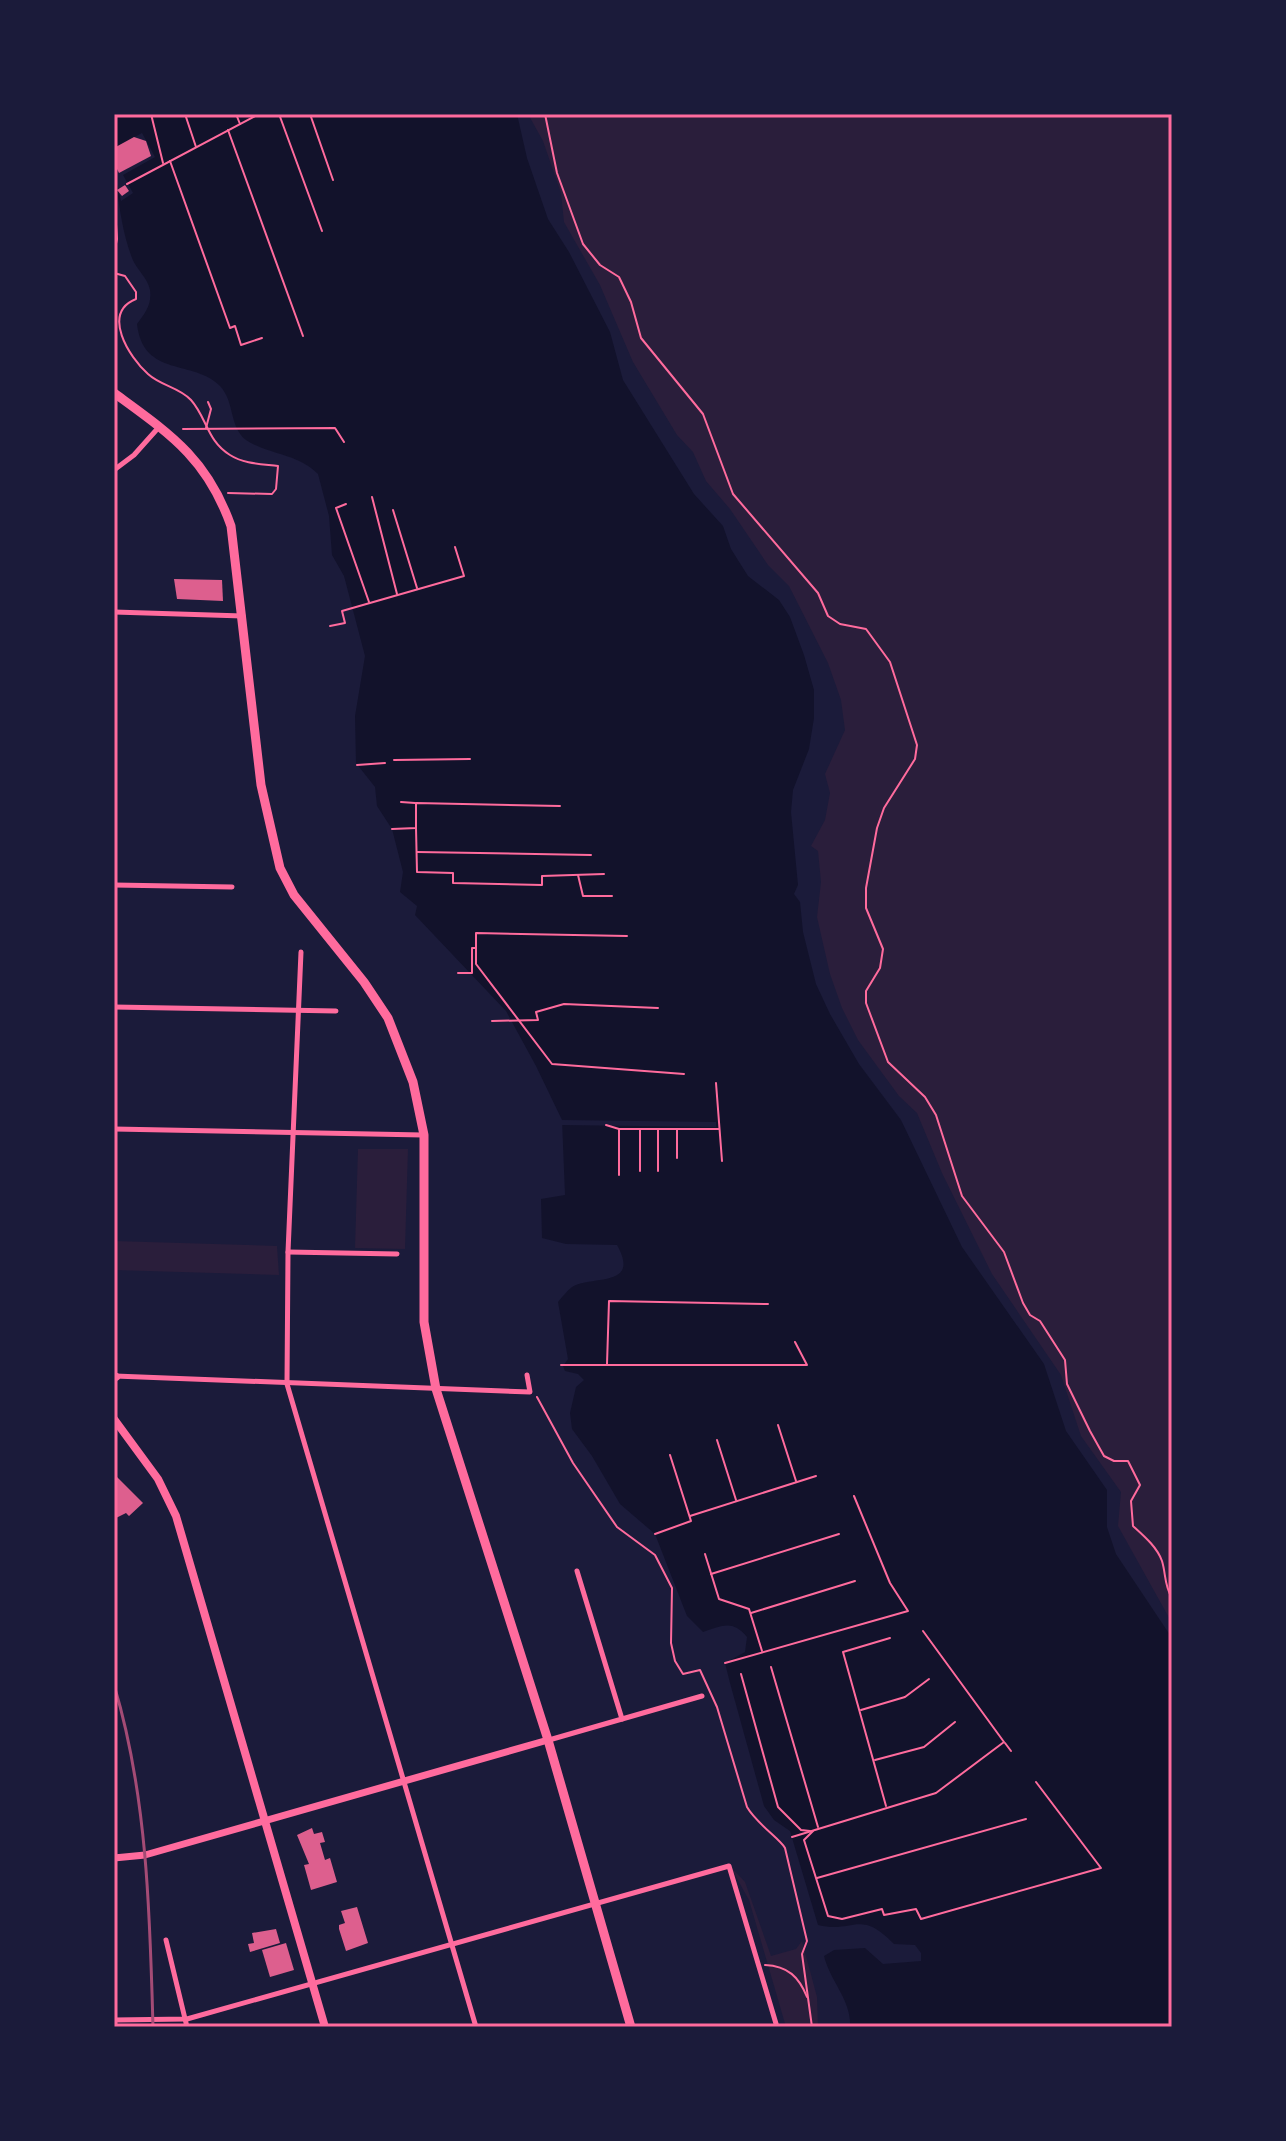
<svg xmlns="http://www.w3.org/2000/svg" width="1286" height="2141" viewBox="0 0 1286 2141" font-family="Arial,sans-serif">
<style>
.green{fill:#2a1e3b}
.water{fill:#12122b}
.pier{fill:#1b1b3a}
.building{fill:#dd5f8e}
.lines{fill:none;stroke-linecap:round;stroke-linejoin:round}
.path{stroke:#ff6b9d;stroke-width:2}
.minor{stroke:#ff6b9d;stroke-width:5}
.tertiary{stroke:#ff6b9d;stroke-width:7}
.primary{stroke:#ff6b9d;stroke-width:8}
.trunk{stroke:#ff6b9d;stroke-width:9}
.rail{stroke:#a44b75;stroke-width:3}
.neatline{fill:none;stroke:#ff6b9d;stroke-width:3}
</style>
<rect width="100%" height="100%" fill="#1b1b3a"/>
<g class="green">
<path d="M528,114H1172V1623L1118,1526L1121,1492L1081,1436L1061,1375L992,1274L942,1173L917,1113L899,1096L858,1040L842,1008L830,974L817,917L821,882L818,851L811,846L825,820L830,793L825,774L845,730L841,700L828,663L789,586L768,565L730,509L706,481L693,452L677,435L633,362L600,285L564,222L561,193L543,141Z"/>
<path d="M358,1149H408L405,1249L355,1248Z"/>
<path d="M114,1241L277,1246L279,1275L114,1270Z"/>
<path d="M730,1866L745,1882L771,1956L796,1949L802,1941L817,1997L818,2027H786L749,1900Z"/>
</g>
<path class="water" d="M114,114H517L527,158L548,219L569,252L610,332L623,380L694,494L723,526L731,549L748,576L779,600L790,617L804,655L814,690V718L809,749L793,790L791,812L798,885L794,894L800,902L803,932L816,984L830,1014L859,1064L901,1120L962,1247L1044,1364L1066,1431L1107,1490V1527L1116,1554L1172,1638V2027H850C852,2001 830,1981 824,1956L834,1950L865,1948L883,1964L921,1961V1953L915,1945L894,1944C859,1908 854,1934 818,1925L790,1831L774,1820L764,1806L730,1683L725,1663L745,1652L747,1637C733,1620 723,1625 703,1632L687,1616L655,1534L620,1504L592,1456L572,1429L570,1413L576,1387L584,1380L578,1374L565,1371L563,1366L568,1359L558,1302C562,1297 567,1291 572,1287C592,1275 641,1288 617,1245L566,1244L542,1238L541,1199L565,1195L562,1120L536,1066L506,1011L415,915L417,906L400,892L403,872L392,829L377,806L375,787L356,763L355,716L365,656L344,576L332,555L329,516L318,474C297,453 269,455 246,440C229,427 235,402 220,386C194,359 143,378 137,324C145,313 152,305 150,290C148,278 136,269 132,258C116,215 114,158 114,114Z"/>
<g class="pier">
<path d="M142,133L155,157L123,175L133,193L121,201L114,171V148Z"/>
<path d="M562,1120L716,1122V1127L562,1125Z"/>
</g>
<g class="building">
<path d="M134,137L146,141L151,156L119,173L114,163V148Z"/>
<path d="M125,185L129,191L122,196L117,190Z"/>
<path d="M174,579L222,580L223,601L177,599Z"/>
<path d="M114,1474L143,1503L129,1516L126,1513L114,1519Z"/>
<path d="M312,1828L314,1834L322,1832L325,1842L320,1843L325,1860L330,1858L337,1882L311,1890L304,1865L309,1864L297,1835Z"/>
<path d="M357,1907L368,1943L346,1951L339,1929V1925L345,1923L341,1911Z"/>
<path d="M276,1929L280,1943L250,1952L248,1944L254,1943L252,1933Z"/>
<path d="M286,1943L294,1970L270,1977L262,1950Z"/>
</g>
<g class="lines">
<g class="path">
<path d="M151,114L163,163"/>
<path d="M185,114L196,147"/>
<path d="M236,114L240,124"/>
<path d="M279,114L322,231"/>
<path d="M310,114L333,180"/>
<path d="M545,114L557,173L583,244L600,265L619,277L631,302L641,338L703,414L733,494L818,593L828,616L840,624L866,629L890,662L917,745L915,759L884,808L877,828L866,888V908L883,949L880,968L866,991V1003L888,1062L925,1097L936,1115L962,1196L1004,1252L1023,1303L1030,1315L1040,1321L1065,1360L1067,1384L1090,1431L1104,1456L1114,1461H1128L1140,1485L1131,1501L1133,1526C1144,1536 1157,1547 1162,1561C1166,1574 1164,1585 1172,1598"/>
<path d="M228,130L303,336"/>
<path d="M170,161L230,328L235,326L241,345L262,338"/>
<path d="M127,184L259,114"/>
<path d="M114,195L117,239L114,253"/>
<path d="M114,273L125,276L136,292V299C101,313 129,357 148,374C161,386 179,387 191,400C207,418 207,441 230,455C244,464 262,464 278,466L276,489L272,494L228,493"/>
<path d="M206,428L211,409L208,402"/>
<path d="M183,429L335,428L344,442"/>
<path d="M372,497L397,594"/>
<path d="M346,504L336,508L369,602"/>
<path d="M393,510L417,588"/>
<path d="M330,626L345,623L342,611L464,576L455,547"/>
<path d="M394,760L470,759"/>
<path d="M357,765L385,763"/>
<path d="M401,802L415,803"/>
<path d="M416,828L417,872L453,873V883L542,885V876L604,874"/>
<path d="M392,829L416,828V803L560,806"/>
<path d="M417,852L591,855"/>
<path d="M578,875L583,896H612"/>
<path d="M627,936L476,933V964L552,1064L684,1074"/>
<path d="M458,973H472V948H476"/>
<path d="M492,1021L538,1020L536,1012L564,1004L658,1008"/>
<path d="M716,1083L722,1161"/>
<path d="M606,1125L619,1129H719"/>
<path d="M619,1130V1175"/>
<path d="M677,1130V1158"/>
<path d="M640,1171V1130"/>
<path d="M658,1171V1130"/>
<path d="M607,1364L609,1301L768,1304"/>
<path d="M561,1365H807L795,1342"/>
<path d="M537,1397L573,1463L617,1527L655,1555L672,1588L671,1643L675,1661L683,1674L700,1670L717,1707L747,1807C756,1823 781,1840 785,1848L807,1941L802,1954L812,2027"/>
<path d="M778,1425L796,1481"/>
<path d="M717,1440L736,1500"/>
<path d="M690,1516L816,1476"/>
<path d="M655,1534L691,1521L670,1455"/>
<path d="M705,1554L719,1599L749,1609L762,1651"/>
<path d="M711,1574L839,1534"/>
<path d="M751,1613L855,1581"/>
<path d="M725,1663L908,1611L890,1583L854,1496"/>
<path d="M771,1667L818,1827"/>
<path d="M741,1674L778,1807L801,1830L810,1831"/>
<path d="M861,1710L905,1697L929,1679"/>
<path d="M1005,1743L1011,1751"/>
<path d="M875,1760L924,1747L955,1722"/>
<path d="M886,1806L843,1652L890,1638"/>
<path d="M813,1831L804,1840L828,1916L842,1919L882,1909L884,1915L916,1909L921,1919L1101,1868L1036,1782"/>
<path d="M792,1837L936,1793L1004,1742L923,1631"/>
<path d="M817,1878L1026,1819"/>
<path d="M765,1965C788,1966 799,1977 807,1997"/>
</g>
<g class="minor">
<path d="M114,470L134,455L159,427"/>
<path d="M114,612L243,616"/>
<path d="M114,885L232,887"/>
<path d="M301,952L288,1252L287,1384L476,2027"/>
<path d="M114,1007L336,1011"/>
<path d="M114,1129L423,1135"/>
<path d="M288,1252L397,1254"/>
<path d="M115,1376L530,1392L527,1375"/>
<path d="M577,1571L622,1719"/>
<path d="M549,1740L702,1696"/>
<path d="M166,1940L187,2027"/>
<path d="M114,2020L187,2019L729,1866L777,2027"/>
</g>
<path class="tertiary" d="M114,1858L145,1855L548,1740"/>
<g class="primary">
<path d="M114,1378L116,1377"/>
<path d="M114,1419L158,1479L176,1516L325,2027"/>
</g>
<path class="trunk" d="M114,393C170,434 207,458 231,526L261,785L280,868L294,895L364,982L388,1018L413,1082L424,1135V1322L436,1389L548,1740L631,2027"/>
<path class="rail" d="M114,1685C147,1794 150,1914 153,2027"/>
</g>
<rect width="1286" height="2141" fill="none" stroke="#1b1b3a" stroke-width="232"/>
<rect x="116" y="116" width="1054" height="1909" class="neatline"/>
</svg>
